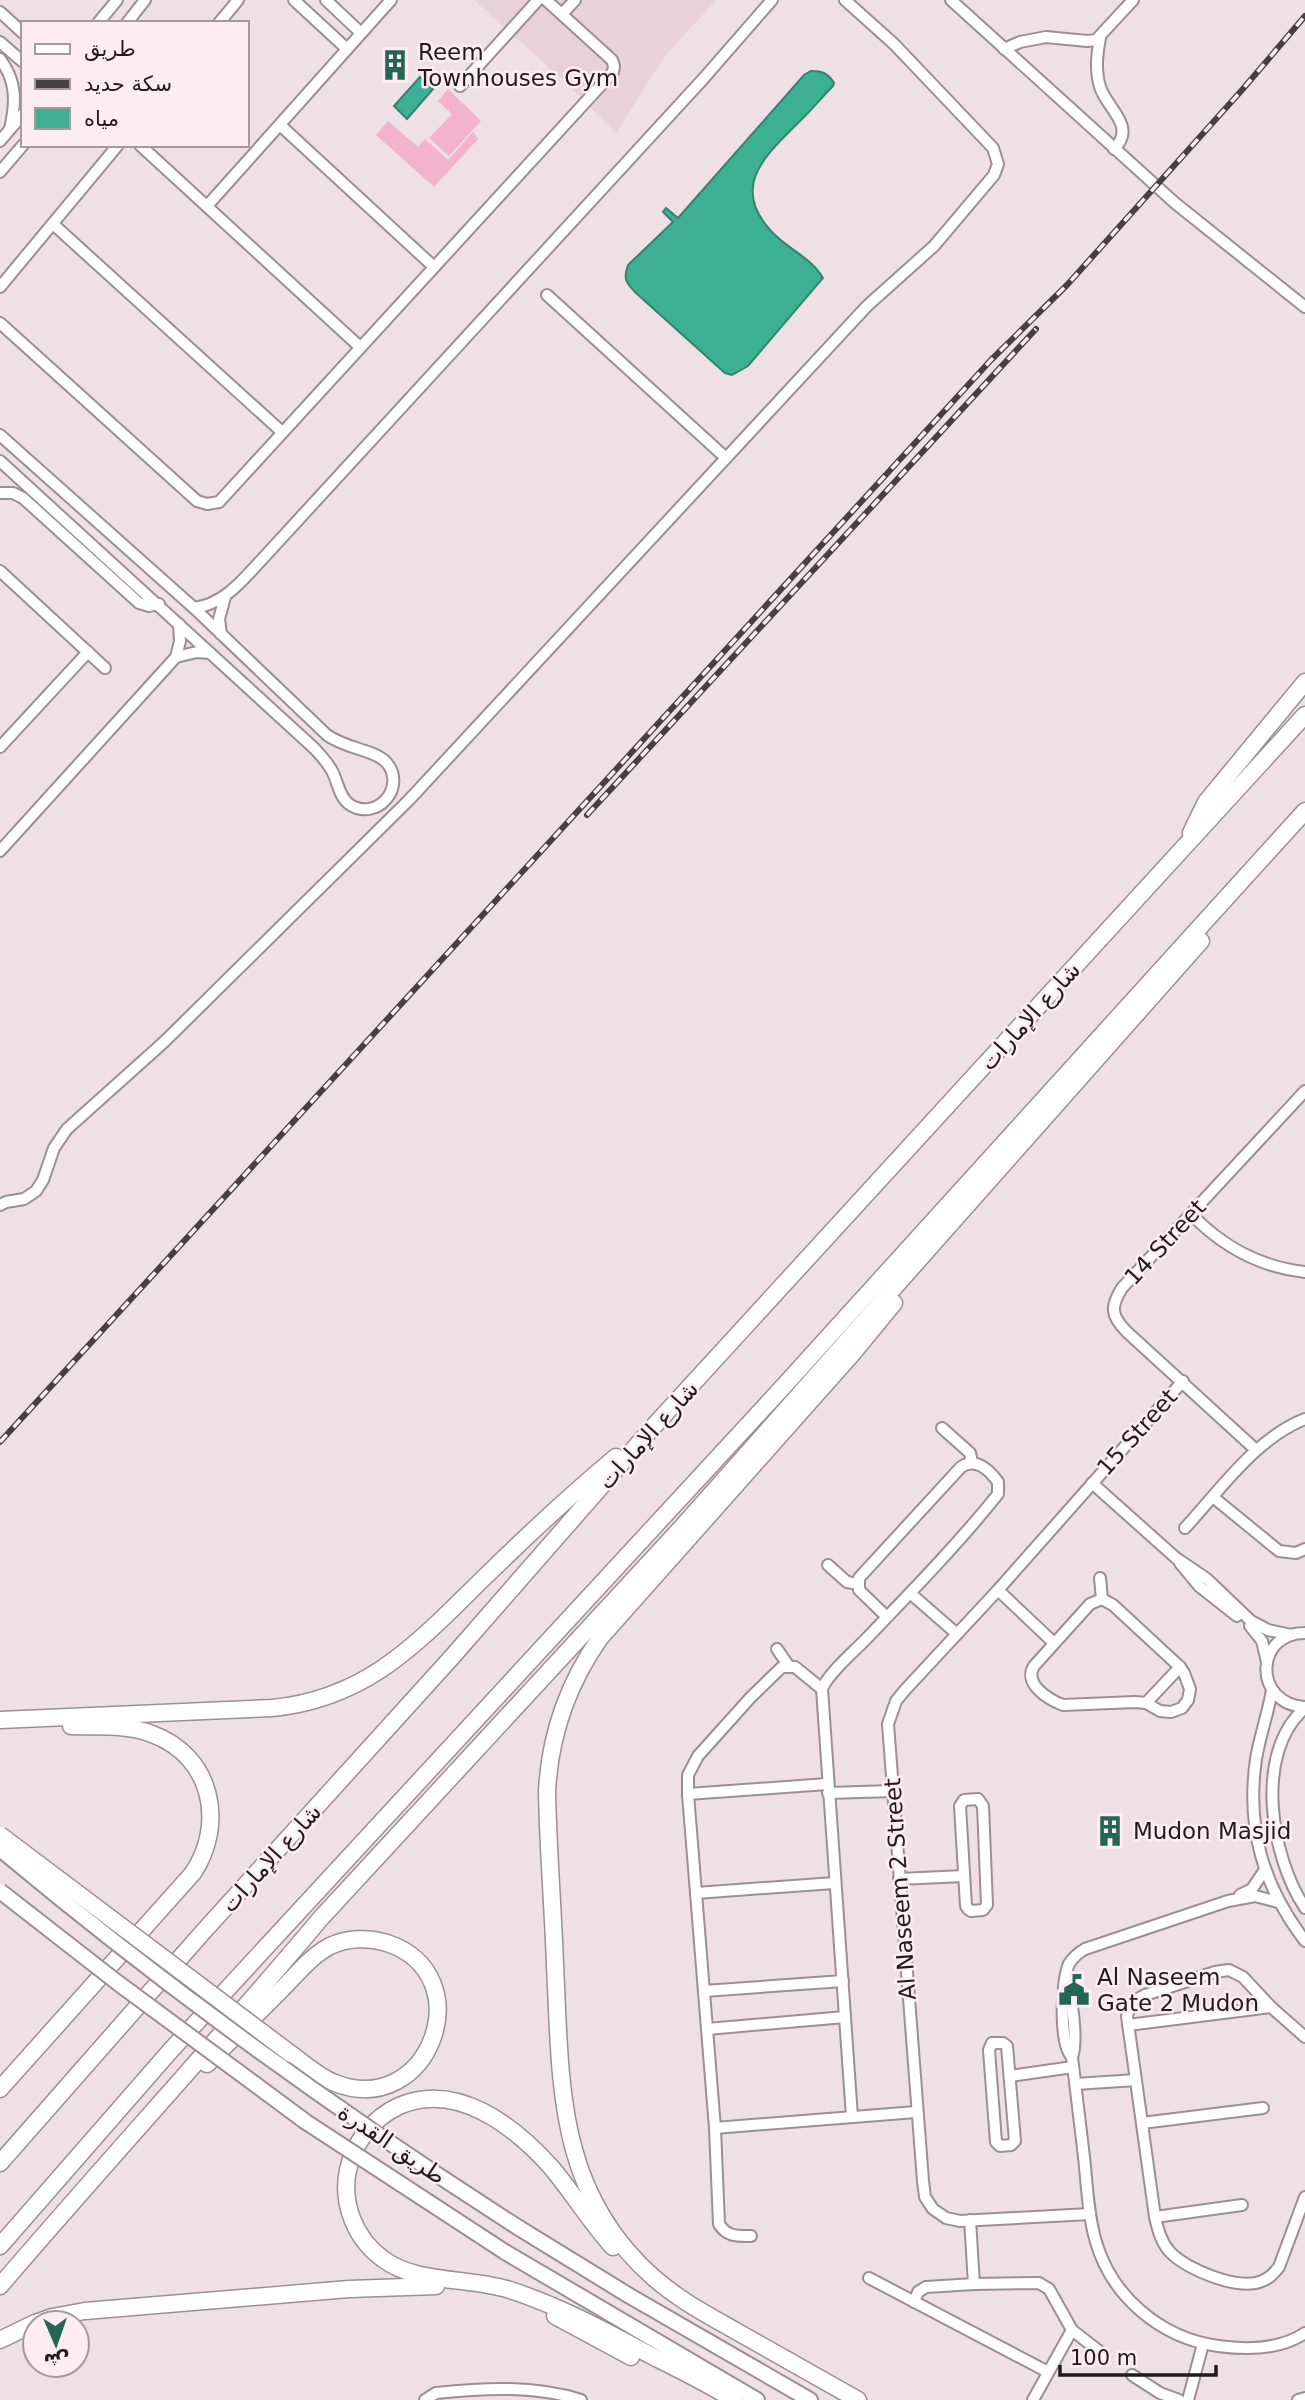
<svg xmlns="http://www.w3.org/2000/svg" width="1305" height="2400" viewBox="0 0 1305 2400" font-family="'DejaVu Sans',Vazirmatn,sans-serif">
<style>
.built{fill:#e9d1da}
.green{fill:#f3b3cd}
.water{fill:#3daf92;stroke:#34836f;stroke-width:2}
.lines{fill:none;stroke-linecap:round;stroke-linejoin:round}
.minor-casing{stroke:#9d8e94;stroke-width:14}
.major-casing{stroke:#9d8e94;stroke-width:18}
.highway-casing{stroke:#9d8e94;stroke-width:19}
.minor{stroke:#fff;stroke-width:10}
.major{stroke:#fff;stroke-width:14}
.highway{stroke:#fff;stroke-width:16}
.rail-casing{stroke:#464042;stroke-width:6}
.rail{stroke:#fdedf3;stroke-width:3.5;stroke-dasharray:10;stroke-linecap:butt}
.major-bridge-casing{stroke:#9d8e94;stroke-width:18;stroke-linecap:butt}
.highway-bridge-casing{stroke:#9d8e94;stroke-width:19;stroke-linecap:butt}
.major-bridge{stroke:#fff;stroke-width:14}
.highway-bridge{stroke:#fff;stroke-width:16}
.labels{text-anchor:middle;stroke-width:5;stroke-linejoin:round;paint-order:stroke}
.poi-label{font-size:23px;fill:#201b1d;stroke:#fdedf3;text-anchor:start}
.street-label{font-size:23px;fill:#201b1d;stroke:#fdedf3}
</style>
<rect width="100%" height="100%" fill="#efe0e6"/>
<path class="built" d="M474,0H716L664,57L616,133L564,81Z"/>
<g class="green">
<path d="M448,89L461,102L457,107L462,102L481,121L449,156L429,138L452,114L438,101Z"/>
<path d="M388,121L418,147L425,139L448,160L473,132L478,139L434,187L376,135Z"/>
</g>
<g class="water">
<path d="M811,71C822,71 828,73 834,83L833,86C821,98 811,111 799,122C765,156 730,186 771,231C787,249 811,257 823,278L748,366L732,375L725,373L636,293C626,283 623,279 628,265L673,222L663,212L666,208L678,218L804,75Z"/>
<path d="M420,77L433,89L407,119L394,106Z"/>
</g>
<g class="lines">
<defs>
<g id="minor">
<path d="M294,0L347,49"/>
<path d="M326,0L361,33"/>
<path d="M951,0L1175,203L1305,307"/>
<path d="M0,12L23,33"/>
<path d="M562,14L575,0"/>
<path d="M98,23L117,0"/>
<path d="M127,23L145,0"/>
<path d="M219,23L238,0"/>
<path d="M1100,38C1097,54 1095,70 1100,87C1107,109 1137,126 1114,149"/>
<path d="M0,42L23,62"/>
<path d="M1004,49L1020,42L1046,37L1087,41L1096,40L1133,0"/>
<path d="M0,59C17,81 16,103 10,129"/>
<path d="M460,86L538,0"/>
<path d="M280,125L434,267"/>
<path d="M0,141L23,114"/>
<path d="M140,145L360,347"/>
<path d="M0,172L23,145"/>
<path d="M207,206L391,0"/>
<path d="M53,224L282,432"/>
<path d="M0,287L118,145"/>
<path d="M547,295L726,458"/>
<path d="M0,323L197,501L207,504L219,502L613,72L614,66L612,60L546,0"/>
<path d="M0,435L194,608L327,735C346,749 373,749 386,762C408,787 376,823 349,804C339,797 338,782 332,771C328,763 321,756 315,749L0,461"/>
<path d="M0,493H13L23,498L139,603L149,606L159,604"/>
<path d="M0,571L105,668"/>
<path d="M194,608C226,604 245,577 266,555L704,78L772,0"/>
<path d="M221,634L219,619L225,597"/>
<path d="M176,657L180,641L179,624"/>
<path d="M0,747L88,652"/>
<path d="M0,851L176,657L197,652L210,653"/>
<path d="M0,1205L6,1202L24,1199L36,1191L43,1180L54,1148L67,1129L164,1042L409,800L867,306L934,246L994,175L998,164L993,148L894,44L845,0"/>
<path d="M1191,1214C1223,1247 1259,1267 1305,1272"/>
<path d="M942,1428L970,1453L972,1462"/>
<path d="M1256,1450L1127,1332C1111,1316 1110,1307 1122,1288L1305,1091"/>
<path d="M1092,1483L1176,1558L1207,1579L1251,1621L1268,1630L1291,1635"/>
<path d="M1213,1497L1279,1551L1296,1553L1305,1549"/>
<path d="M1185,1528C1220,1490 1256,1438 1305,1419"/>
<path d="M1180,1563L1199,1586L1237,1616"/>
<path d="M828,1565L847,1582L858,1584"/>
<path d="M1100,1578L1102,1599"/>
<path d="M998,1590L1054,1643"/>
<path d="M910,1593L957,1634"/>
<path d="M1102,1599L1113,1605L1180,1667L1184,1673L1190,1689L1188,1700L1182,1708L1171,1712L1160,1711L1146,1703L1135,1702L1063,1705C1047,1699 1023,1683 1034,1666L1090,1604Z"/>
<path d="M1250,1626L1262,1641L1267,1662"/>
<path d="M1305,1633C1254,1633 1253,1704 1305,1707"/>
<path d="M777,1649L788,1665"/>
<path d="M1272,1690C1268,1714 1260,1735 1256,1759C1246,1828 1263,1886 1305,1941"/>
<path d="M1146,1703L1180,1667"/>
<path d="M1305,1708C1253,1753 1271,1857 1305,1908"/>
<path d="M828,1793L893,1791"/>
<path d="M688,1794L827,1784"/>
<path d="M978,1799L983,1806L987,1905L983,1910L971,1911L968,1909L966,1906L960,1806L964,1800Z"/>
<path d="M899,1879L964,1876"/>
<path d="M696,1893L834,1883"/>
<path d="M1240,1895L1252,1889L1264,1871"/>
<path d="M1065,1986C1074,1998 1077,2044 1072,2057C1076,2091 1080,2124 1084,2157C1087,2185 1088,2215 1096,2242C1112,2297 1161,2338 1218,2346C1247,2350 1280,2350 1305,2333"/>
<path d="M704,1991L843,1981"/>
<path d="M1128,2025L1271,2007"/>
<path d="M707,2029L845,2017"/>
<path d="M1305,2037L1271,2007L1243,1977L1229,1970L1215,1972L1145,1995C1134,2000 1130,2005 1127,2016L1155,2217C1158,2230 1161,2242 1170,2252C1187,2270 1239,2291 1262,2281C1270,2278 1274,2273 1279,2267L1305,2197"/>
<path d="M992,2043H1003L1007,2046L1015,2141L1011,2145L1000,2146L996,2142L989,2050Z"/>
<path d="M1072,2057C1059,2044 1061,1981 1069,1964C1073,1957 1078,1953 1085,1949L1228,1901L1255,1896L1278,1902"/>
<path d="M1010,2076L1073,2067"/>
<path d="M1076,2084L1136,2080"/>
<path d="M852,2117L822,1689C828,1673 857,1649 869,1636C913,1590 958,1544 998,1494V1482C989,1470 976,1457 961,1467L859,1578V1590L887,1617"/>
<path d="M1142,2123L1263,2108"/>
<path d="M715,2128L916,2112"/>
<path d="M1090,2214L960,2221L946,2218L933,2209L925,2197L923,2181L888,1724L896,1701L905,1690L998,1590L1183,1381"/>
<path d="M1155,2217L1242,2205"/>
<path d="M970,2220L974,2284"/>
<path d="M751,2236C737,2236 727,2237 719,2224L715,2128L688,1794V1775L698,1756L751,1697L782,1667H795L822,1689"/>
<path d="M869,2278L1048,2372"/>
<path d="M914,2302L918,2292L926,2287L974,2284L1039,2283L1049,2289L1072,2330L1104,2355"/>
<path d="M1132,2375L1160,2393L1179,2400"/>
<path d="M425,2400L436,2393C484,2388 535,2385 581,2400"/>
<path d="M1033,2400L1072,2330"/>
<path d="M1188,2400L1203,2344"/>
<path d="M1298,2400L1305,2398"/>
</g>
<g id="major">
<path d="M519,2228L628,2295L810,2400"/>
<path d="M505,2252L757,2400"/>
</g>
<g id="highway">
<path d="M1191,833L1206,802L1305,682"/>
<path d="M0,1720L272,1708C374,1698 424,1635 493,1569C533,1530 573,1493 616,1457"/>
<path d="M207,2064C232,2039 257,2014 282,1989C297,1974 311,1956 330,1946C347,1938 368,1937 387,1943C483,1975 429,2120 335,2083C319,2077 305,2064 291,2054"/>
<path d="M0,2089L193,1873C226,1823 212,1756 152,1734C127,1724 97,1727 71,1726"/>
<path d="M0,2163L203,1932L452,1657L653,1427L1305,715"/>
<path d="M0,2246L171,2050L782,1388L1305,811"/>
<path d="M613,2247C590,2222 573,2193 551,2167C514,2126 457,2081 399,2106C373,2118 354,2142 348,2170C341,2203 355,2239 383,2259C416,2284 469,2277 510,2290C559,2306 604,2330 650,2355C678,2369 707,2383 734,2400"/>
<path d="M0,2286C106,2162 217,2042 321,1918L683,1526L1201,941"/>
<path d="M555,2316L631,2357"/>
<path d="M36,2323L52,2317L85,2311L349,2289L436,2286"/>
<path d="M0,2340L35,2323"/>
<path d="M858,2400C817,2377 775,2353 734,2330C706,2314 678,2299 654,2278C556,2192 561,2084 555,1965C553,1907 548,1849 547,1791C550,1734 567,1685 600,1638L853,1353L894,1303"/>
</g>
</defs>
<use href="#minor" class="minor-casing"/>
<use href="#major" class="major-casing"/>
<use href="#highway" class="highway-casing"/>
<use href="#minor" class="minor"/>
<use href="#major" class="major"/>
<use href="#highway" class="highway"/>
<defs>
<g id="rail">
<path d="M587,815L1036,329"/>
<path d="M0,1442L991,360L1067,285L1242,90L1305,16"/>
</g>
</defs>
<use href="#rail" class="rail-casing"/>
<use href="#rail" class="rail"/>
<defs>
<g id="major-bridge">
<path d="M0,1849C165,1987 338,2112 519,2228"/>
<path d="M0,1891L118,1983L306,2122L505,2252"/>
</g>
<path id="highway-bridge" d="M0,1835L291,2054"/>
</defs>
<use href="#major-bridge" class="major-bridge-casing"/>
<use href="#highway-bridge" class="highway-bridge-casing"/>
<use href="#major-bridge" class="major-bridge"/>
<use href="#highway-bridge" class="highway-bridge"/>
</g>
<defs>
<symbol id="building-bare" viewBox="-9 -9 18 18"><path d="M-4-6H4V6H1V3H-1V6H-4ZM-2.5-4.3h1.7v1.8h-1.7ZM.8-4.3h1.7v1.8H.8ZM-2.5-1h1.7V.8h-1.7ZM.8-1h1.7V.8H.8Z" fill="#246554" stroke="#fdedf3" stroke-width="2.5" paint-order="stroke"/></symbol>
<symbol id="civic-bare" viewBox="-9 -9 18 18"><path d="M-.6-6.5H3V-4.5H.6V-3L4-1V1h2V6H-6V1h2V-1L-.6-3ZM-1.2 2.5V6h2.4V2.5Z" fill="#246554" stroke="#fdedf3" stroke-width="2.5" paint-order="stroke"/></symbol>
</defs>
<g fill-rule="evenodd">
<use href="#building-bare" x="373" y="43" width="44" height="44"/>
<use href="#building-bare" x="1088" y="1809" width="44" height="44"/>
<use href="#civic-bare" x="1052" y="1968" width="44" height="44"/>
</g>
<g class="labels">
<g class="poi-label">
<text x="418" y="60">Reem<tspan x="418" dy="26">Townhouses Gym</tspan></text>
<text x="1133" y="1839">Mudon Masjid</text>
<text x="1097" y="1985">Al Naseem<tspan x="1097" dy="26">Gate 2 Mudon</tspan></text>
</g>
<g class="street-label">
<text transform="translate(1030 1016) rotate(-48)" y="8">شارع الإمارات</text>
<text transform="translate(1165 1242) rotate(-47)" y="8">14 Street</text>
<text transform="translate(1137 1432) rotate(-48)" y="8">15 Street</text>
<text transform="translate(648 1435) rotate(-48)" y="8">شارع الإمارات</text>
<text transform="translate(271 1858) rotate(-48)" y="8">شارع الإمارات</text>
<text transform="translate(900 1889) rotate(-94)" y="8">Al Naseem 2 Street</text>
<text transform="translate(392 2144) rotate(34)" y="8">طريق القدرة</text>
</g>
</g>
<rect x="21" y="21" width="228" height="126" fill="#fdedf3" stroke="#a5999d" stroke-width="2"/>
<rect x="35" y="44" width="35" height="10" fill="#ffffff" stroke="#a5999d" stroke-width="2"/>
<text x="84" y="56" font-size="21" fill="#201b1d">طريق</text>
<rect x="35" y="79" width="35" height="10" fill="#464042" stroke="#a5999d" stroke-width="2"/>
<text x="84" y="91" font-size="21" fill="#201b1d">سكة حديد</text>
<rect x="35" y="108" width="35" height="21" fill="#3daf92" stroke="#a5999d" stroke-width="2"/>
<text x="84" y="126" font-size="21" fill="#201b1d">مياه</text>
<g transform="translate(56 2344) rotate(178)"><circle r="33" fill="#fdedf3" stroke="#a5999d" stroke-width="2"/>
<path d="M0-5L12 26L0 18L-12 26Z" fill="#246554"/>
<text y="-10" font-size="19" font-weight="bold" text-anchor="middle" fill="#201b1d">ش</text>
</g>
<path d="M1060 2365v10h156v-10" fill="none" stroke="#201b1d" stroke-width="3.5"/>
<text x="1070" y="2365" font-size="21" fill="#201b1d" stroke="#fdedf3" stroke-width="5" paint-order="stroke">100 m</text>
</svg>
